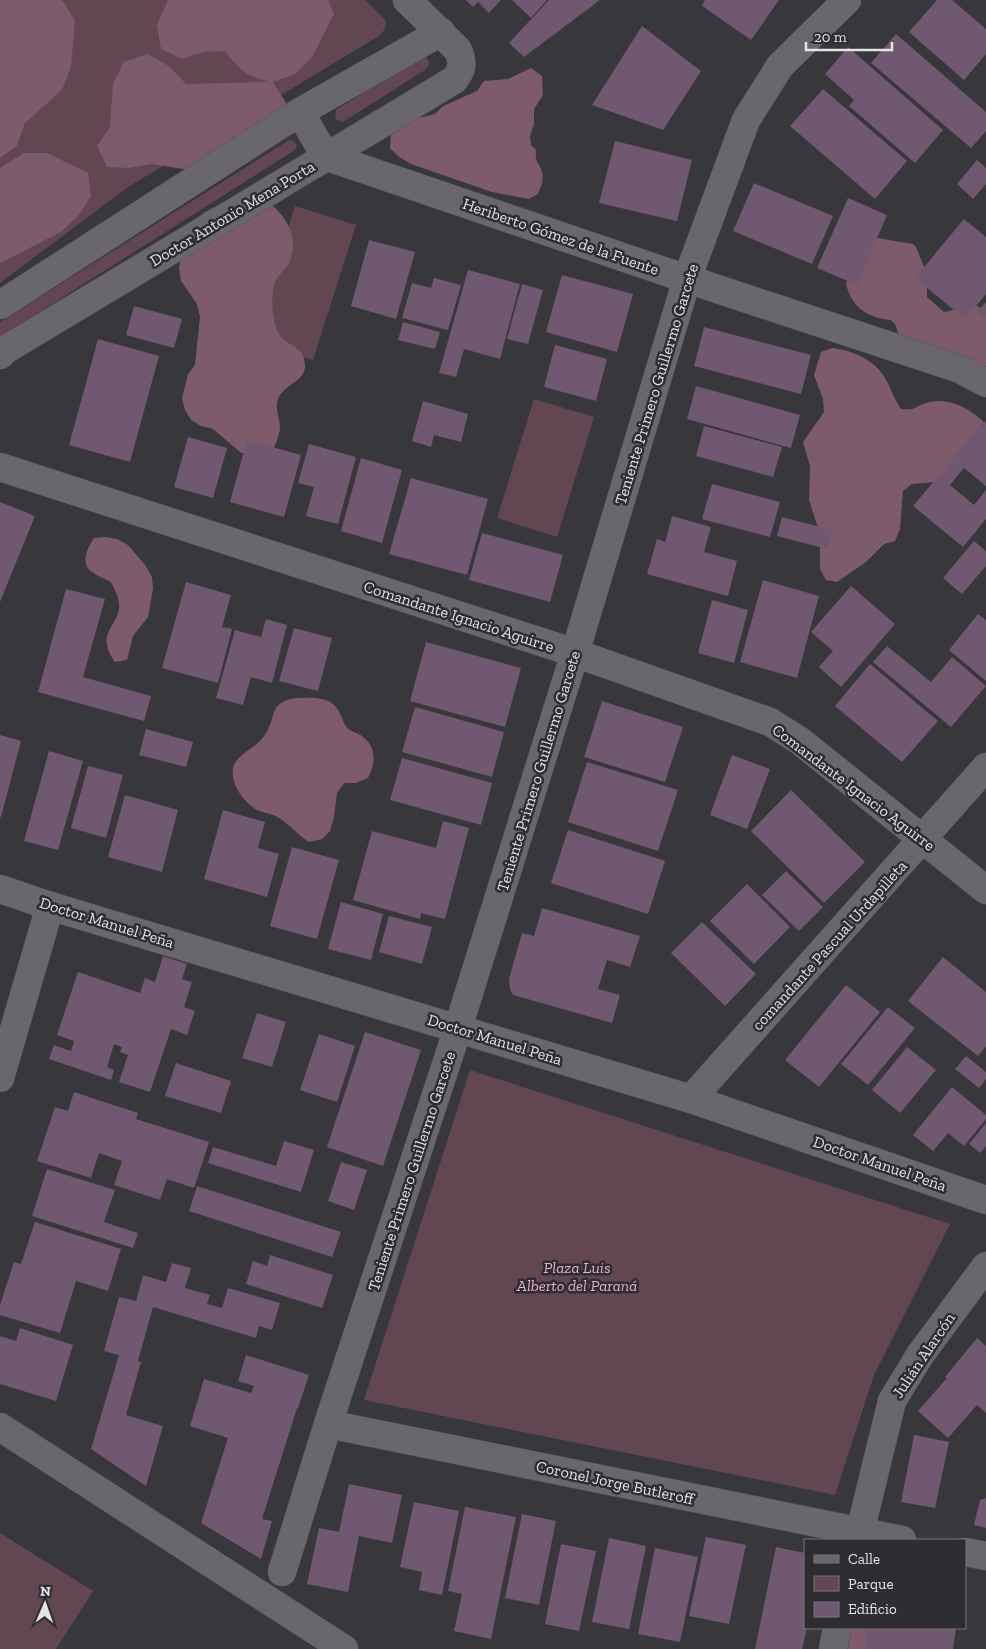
<svg xmlns="http://www.w3.org/2000/svg" width="986" height="1649" viewBox="0 0 986 1649" font-family="'Zilla Slab',serif">
<style>
.green{fill:#624652}
.forest{fill:#7d5b6a}
.building{fill:#705871}
.lines{fill:none;stroke-linecap:round;stroke-linejoin:round}
.minor-casing{stroke:#57555a;stroke-width:29}
.minor{stroke:#69676d;stroke-width:28}
.labels{text-anchor:middle;stroke-width:5;stroke-linejoin:round;paint-order:stroke}
.street-label{font-size:16px;fill:#e4e3e6;stroke:#2e2d32}
.park-label{font-size:16px;font-style:italic;fill:#ebafc9;stroke:#2e2d32}
</style>
<rect width="100%" height="100%" fill="#38373c"/>
<g class="green">
<path d="M0,0H365L386,21L385,29L379,36L128,187L0,283Z"/>
<path d="M420,57L427,58C430,63 429,66 425,70L343,122L337,120L335,117L336,110Z"/>
<path d="M289,140H292L297,145L295,150L0,337V322Z"/>
<path d="M295,206L356,225L313,360L252,342Z"/>
<path d="M534,399L594,417L557,537L497,518Z"/>
<path d="M470,1070L950,1224L874,1375L835,1495L364,1400Z"/>
<path d="M0,1533L93,1591L56,1649H0Z"/>
</g>
<g class="forest">
<path d="M0,0H60L63,1L75,21L71,67L62,90L25,123L17,146L0,158Z"/>
<path d="M168,0H328L334,14L313,56L295,74L273,82L291,111L196,171L151,164L129,168L107,167L97,146L110,127L113,83L124,62L147,54L169,66L186,84L269,82C246,75 240,71 225,51L203,52L182,59L161,49L157,25Z"/>
<path d="M531,68L542,76L543,95L534,109V124L530,136L531,145L536,150C535,161 537,160 541,169C545,177 541,187 538,194L529,199L492,192L411,164L399,157L390,148L391,133L410,120L435,114L443,106L477,91L484,81L508,79Z"/>
<path d="M24,153H47L88,173L91,196L79,215L61,232L0,263V168Z"/>
<path d="M263,199C285,212 301,238 289,263C285,271 276,276 274,285C272,293 272,305 273,312C274,321 276,331 281,337C290,347 304,346 305,365C306,381 284,384 278,399C275,408 279,416 280,426C280,434 277,440 274,448L252,457L240,452L213,429L201,426L191,420L185,410L182,398L188,374L195,365L200,317L197,304L181,281L179,268L186,230L203,213L214,207L238,205Z"/>
<path d="M866,236L913,244L916,247L927,274V297L944,312L975,305L986,310V376L899,335L895,324L891,320C868,318 852,308 846,284Z"/>
<path d="M832,348C852,350 875,360 885,378C891,388 894,399 901,409C915,410 911,409 923,404C946,395 968,407 984,422L936,482L912,484L903,491L900,529L895,541L884,544L866,562L837,582L826,580L820,569V534L809,500L810,466L803,442L824,412L823,399L814,375L821,352Z"/>
<path d="M105,537L117,539L128,545L145,565L152,577L153,589L148,617L133,636L127,660L115,662C91,627 128,626 117,595C115,590 113,584 109,581C104,578 97,576 92,572C80,564 87,548 94,538Z"/>
<path d="M296,698C307,698 325,696 334,705C341,711 342,722 348,729C352,732 358,733 362,736C377,748 376,762 368,778L356,783H344L337,793L334,817L330,831L322,839L309,842C298,835 290,825 279,818C272,813 261,813 254,808C242,800 228,780 234,765C240,752 256,748 264,736C278,718 266,703 296,698Z"/>
<path d="M851,1628H879V1632L896,1649H848Z"/>
</g>
<g class="building">
<path d="M466,0H501L489,13L478,2L473,7Z"/>
<path d="M512,0H547L531,18Z"/>
<path d="M549,0H600L524,57L509,43Z"/>
<path d="M705,0H779L751,40L702,6Z"/>
<path d="M937,0H952L986,29V54L964,80L909,32Z"/>
<path d="M642,26L701,71L663,130L592,105Z"/>
<path d="M896,34L986,112V131L971,148L871,63Z"/>
<path d="M848,47L943,130L915,163L849,106L854,100L825,74Z"/>
<path d="M823,89L907,161L875,199L790,126Z"/>
<path d="M615,141L692,160L677,221L599,203Z"/>
<path d="M977,160L986,168V184L973,199L957,184Z"/>
<path d="M754,183L833,216L812,264L733,231Z"/>
<path d="M848,198L887,215L857,285L817,268Z"/>
<path d="M964,219L986,237V294L965,319L915,278Z"/>
<path d="M369,240L415,252L396,319L351,306Z"/>
<path d="M468,270L520,284L500,359L464,349L456,377L439,373Z"/>
<path d="M562,275L633,294L617,352L546,332Z"/>
<path d="M434,278L461,285L448,330L402,318L412,283L431,288Z"/>
<path d="M522,284L543,290L528,344L507,339Z"/>
<path d="M986,302V319L977,312Z"/>
<path d="M134,306L182,319L174,348L126,335Z"/>
<path d="M403,322L440,332L435,349L398,340Z"/>
<path d="M704,327L811,355L801,394L694,366Z"/>
<path d="M98,339L159,356L130,462L69,445Z"/>
<path d="M555,345L607,359L596,401L544,387Z"/>
<path d="M696,386L800,415L791,448L687,419Z"/>
<path d="M423,401L468,414L461,442L434,435L431,447L412,441Z"/>
<path d="M985,421L986,423V486L964,468L950,485L974,505L986,490V519L963,547L913,506Z"/>
<path d="M704,426L782,447L773,477L696,456Z"/>
<path d="M188,437L227,448L213,498L174,487Z"/>
<path d="M247,440L301,455L284,517L230,502Z"/>
<path d="M309,444L356,457L338,524L306,516L314,487L298,483Z"/>
<path d="M361,458L402,470L382,543L341,531Z"/>
<path d="M411,478L488,499L467,575L389,554Z"/>
<path d="M712,484L780,502L770,537L702,519Z"/>
<path d="M0,502L35,516L0,602Z"/>
<path d="M672,516L711,527L704,552L737,561L728,596L647,574L657,539L665,542Z"/>
<path d="M782,517L832,530L827,549L777,536Z"/>
<path d="M482,533L563,555L550,602L469,580Z"/>
<path d="M974,541L986,551V566L962,594L943,578Z"/>
<path d="M763,580L819,596L797,678L740,662Z"/>
<path d="M186,582L231,595L222,627L232,629L218,683L162,668Z"/>
<path d="M851,586L895,624L841,687L819,667L833,651L811,632Z"/>
<path d="M66,589L105,599L83,677L151,696L144,721L38,692Z"/>
<path d="M712,600L748,610L734,663L698,653Z"/>
<path d="M978,614L986,620V681L949,650Z"/>
<path d="M266,619L287,625L272,683L251,677L243,705L216,698L235,630L261,637Z"/>
<path d="M294,628L332,638L318,691L279,681Z"/>
<path d="M426,642L521,668L505,727L410,701Z"/>
<path d="M887,646L931,682L952,657L986,686L951,727L873,662Z"/>
<path d="M870,664L938,721L902,762L835,706Z"/>
<path d="M602,701L683,727L665,782L584,757Z"/>
<path d="M415,707L504,732L492,777L402,752Z"/>
<path d="M146,729L193,742L186,767L139,755Z"/>
<path d="M0,735L21,741L1,817H0Z"/>
<path d="M49,751L83,761L58,850L24,841Z"/>
<path d="M732,755L770,769L747,829L710,815Z"/>
<path d="M402,758L492,783L481,825L390,800Z"/>
<path d="M587,762L678,790L658,851L568,822Z"/>
<path d="M88,766L123,775L106,838L71,828Z"/>
<path d="M791,790L865,862L824,903L751,831Z"/>
<path d="M125,795L178,810L162,872L108,857Z"/>
<path d="M223,810L265,822L258,848L279,854L267,897L204,879Z"/>
<path d="M443,821L469,828L445,919L421,913L420,919L353,900L372,831L436,848Z"/>
<path d="M568,830L665,861L648,914L551,883Z"/>
<path d="M292,847L339,860L317,939L270,926Z"/>
<path d="M786,871L823,907L799,931L762,895Z"/>
<path d="M747,884L790,927L754,964L710,921Z"/>
<path d="M341,902L383,914L371,960L328,949Z"/>
<path d="M542,908L640,936L630,967L607,960L598,989L620,995L612,1023L513,995L510,989L509,979L522,933L534,936Z"/>
<path d="M389,916L432,927L422,964L379,952Z"/>
<path d="M702,922L756,974L725,1006L671,953Z"/>
<path d="M163,956L187,964L182,979L192,982L184,1007L195,1011L187,1035L171,1029L150,1092L119,1082L128,1055L120,1052L122,1047L114,1044L107,1067L114,1070L111,1080L49,1059L54,1045L71,1051L74,1041L57,1035L78,972L140,993L145,978L155,982Z"/>
<path d="M943,957L986,992V1046L978,1056L908,1001Z"/>
<path d="M846,985L880,1012L819,1087L785,1060Z"/>
<path d="M888,1007L915,1028L868,1085L841,1064Z"/>
<path d="M257,1013L286,1022L272,1067L242,1058Z"/>
<path d="M365,1032L421,1050L383,1166L327,1147Z"/>
<path d="M319,1034L355,1046L337,1102L300,1090Z"/>
<path d="M907,1047L936,1070L900,1113L872,1090Z"/>
<path d="M966,1056L986,1072V1079L979,1088L955,1069Z"/>
<path d="M176,1063L231,1081L221,1113L165,1096Z"/>
<path d="M952,1087L986,1115V1119L964,1146L948,1133L933,1151L913,1135Z"/>
<path d="M74,1092L138,1113L136,1119L209,1142L194,1188L167,1179L160,1200L114,1185L122,1161L99,1153L91,1178L37,1161L55,1107L68,1111Z"/>
<path d="M986,1123V1146L980,1153L969,1144Z"/>
<path d="M284,1141L314,1150L301,1192L208,1163L213,1147L276,1166Z"/>
<path d="M341,1162L367,1170L354,1210L328,1201Z"/>
<path d="M47,1169L115,1190L104,1222L138,1233L133,1248L32,1216Z"/>
<path d="M197,1186L341,1232L332,1257L189,1211Z"/>
<path d="M35,1222L121,1249L108,1291L76,1281L60,1333L0,1315V1305L14,1262L21,1264Z"/>
<path d="M270,1255L333,1275L322,1308L246,1284L253,1261L267,1266Z"/>
<path d="M172,1263L191,1268L185,1288L210,1295L207,1304L222,1308L228,1288L280,1303L272,1330L259,1326L256,1338L153,1307L138,1361L141,1362L126,1415L163,1426L146,1486L91,1449L119,1355L104,1351L119,1297L136,1301L143,1275L166,1282Z"/>
<path d="M20,1328L73,1345L56,1401L0,1384V1336L16,1341Z"/>
<path d="M977,1338L986,1346V1413L977,1405L948,1438L918,1411L947,1378L945,1377Z"/>
<path d="M246,1355L309,1375L298,1408H297L262,1519L272,1521L261,1559L201,1523L228,1438L190,1426L204,1379L251,1393L254,1386L238,1381Z"/>
<path d="M914,1435L949,1442L935,1508L901,1502Z"/>
<path d="M349,1484L402,1495L392,1543L359,1536L348,1592L307,1584L319,1528L339,1532Z"/>
<path d="M986,1498V1528L974,1525L980,1500Z"/>
<path d="M414,1502L459,1511L442,1595L419,1590L422,1572L400,1567Z"/>
<path d="M465,1507L516,1517L491,1639L454,1631L462,1594L448,1591Z"/>
<path d="M522,1514L556,1521L539,1605L505,1598Z"/>
<path d="M706,1537L746,1545L729,1624L689,1616Z"/>
<path d="M609,1538L646,1546L629,1629L592,1622Z"/>
<path d="M561,1544L596,1551L579,1631L545,1624Z"/>
<path d="M776,1547L805,1553V1628H807L802,1649H755Z"/>
<path d="M655,1548L698,1557L680,1642L638,1634Z"/>
<path d="M868,1628H956L953,1649H865Z"/>
</g>
<g class="lines">
<defs>
<g id="minor">
<path d="M300,112L325,156L687,279L960,369L986,383"/>
<path d="M0,305L300,112L441,32"/>
<path d="M0,355L5,350L454,80C463,69 463,63 458,50L407,0"/>
<path d="M0,467L575,653L770,722L800,741L986,890"/>
<path d="M0,889L50,906L691,1099L986,1200"/>
<path d="M0,1078L50,906"/>
<path d="M691,1099L986,767"/>
<path d="M328,1424L902,1540"/>
<path d="M0,1427L344,1649"/>
<path d="M858,1540L892,1401L920,1355L986,1266"/>
<path d="M965,1552L986,1556"/>
<path d="M282,1572L328,1424L458,1028L575,653L687,279L746,120L780,66L847,0"/>
<path d="M833,1649L837,1628"/>
</g>
</defs>
<use href="#minor" class="minor-casing"/>
<use href="#minor" class="minor"/>
</g>
<g class="labels">
<g class="street-label">
<text transform="translate(232 213) rotate(-31)" y="6">Doctor Antonio Mena Porta</text>
<text transform="translate(561 236) rotate(19)" y="6">Heriberto Gómez de la Fuente</text>
<text transform="translate(656 384) rotate(-73)" y="6">Teniente Primero Guillermo Garcete</text>
<text transform="translate(459 616) rotate(18)" y="6">Comandante Ignacio Aguirre</text>
<text transform="translate(538 771) rotate(-73)" y="6">Teniente Primero Guillermo Garcete</text>
<text transform="translate(854 787) rotate(37)" y="6">Comandante Ignacio Aguirre</text>
<text transform="translate(107 922) rotate(17)" y="6">Doctor Manuel Peña</text>
<text transform="translate(829 945) rotate(-48)" y="6">comandante Pascual Urdapilleta</text>
<text transform="translate(495 1039) rotate(17)" y="6">Doctor Manuel Peña</text>
<text transform="translate(880 1163) rotate(19)" y="6">Doctor Manuel Peña</text>
<text transform="translate(411 1171) rotate(-72)" y="6">Teniente Primero Guillermo Garcete</text>
<text transform="translate(923 1355) rotate(-56)" y="6">Julián Alarcón</text>
<text transform="translate(615 1482) rotate(12)" y="6">Coronel Jorge Butleroff</text>
</g>
<g class="park-label">
<text x="577" y="1273">Plaza Luis<tspan x="577" dy="18">Alberto del Paraná</tspan></text>
</g>
</g>
<rect x="804" y="1539" width="162" height="90" fill="#2e2d32" stroke="#77767a"/>
<rect x="814" y="1555" width="25" height="8" fill="#69676d" stroke="#77767a"/>
<text x="848" y="1564" font-size="15" fill="#e4e3e6">Calle</text>
<rect x="814" y="1576" width="25" height="15" fill="#624652" stroke="#77767a"/>
<text x="848" y="1589" font-size="15" fill="#e4e3e6">Parque</text>
<rect x="814" y="1602" width="25" height="15" fill="#705871" stroke="#77767a"/>
<text x="848" y="1614" font-size="15" fill="#e4e3e6">Edificio</text>
<g transform="translate(45 1604) rotate(2)" stroke="#2e2d32" stroke-width="4" paint-order="stroke">
<path d="M0-4L9 19L0 12L-9 19Z" fill="#e4e3e6"/>
<text y="-8" font-size="14" font-weight="bold" text-anchor="middle" fill="#e4e3e6">N</text>
</g>
<path d="M806 42v8h86v-8" fill="none" stroke="#e4e3e6" stroke-width="2.5"/>
<text x="814" y="42" font-size="15" fill="#e4e3e6" stroke="#2e2d32" stroke-width="4" paint-order="stroke">20 m</text>
</svg>
